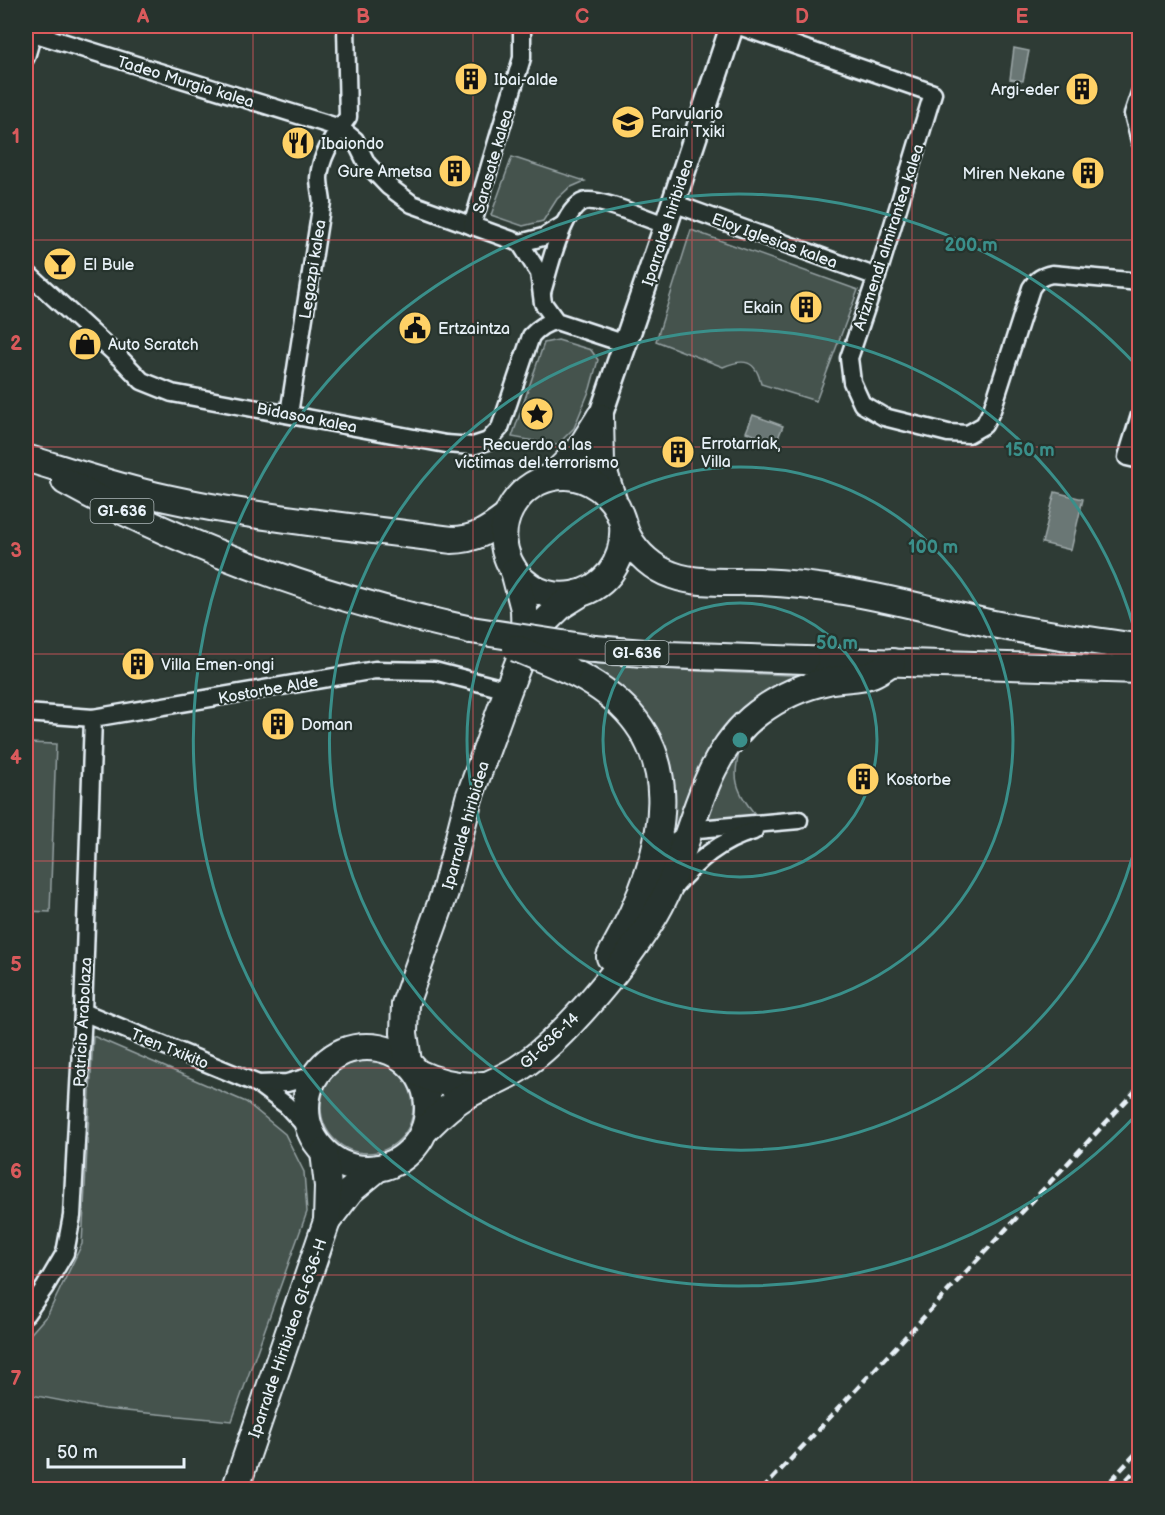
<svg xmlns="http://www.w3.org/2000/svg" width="1165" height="1515" viewBox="0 0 1165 1515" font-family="'Balsamiq Sans',sans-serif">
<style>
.green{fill:#45524e;stroke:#96a2a3;stroke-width:1.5}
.water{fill:#6b7775;stroke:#9da8a9;stroke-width:1.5}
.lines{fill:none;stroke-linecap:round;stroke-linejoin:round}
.minor-casing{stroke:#e8f1f8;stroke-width:21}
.secondary-casing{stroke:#e8f1f8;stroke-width:27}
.primary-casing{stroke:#e8f1f8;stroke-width:30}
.minor{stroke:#26332d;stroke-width:16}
.secondary{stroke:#26332d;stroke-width:22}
.primary{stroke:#26332d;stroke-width:26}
.rail{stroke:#e8f1f8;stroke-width:4.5;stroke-dasharray:9 4.5;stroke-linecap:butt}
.primary-bridge-casing{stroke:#e8f1f8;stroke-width:30;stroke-linecap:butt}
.primary-bridge{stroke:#26332d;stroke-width:26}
.grid{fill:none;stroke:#da5a5c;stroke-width:1.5;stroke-opacity:0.55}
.ring{fill:none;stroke:#3a8f8a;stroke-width:3}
.labels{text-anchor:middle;stroke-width:4.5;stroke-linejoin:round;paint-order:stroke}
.shield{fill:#26332d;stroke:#aeb8bb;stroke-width:1.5}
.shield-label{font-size:15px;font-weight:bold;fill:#e8f1f8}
.poi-label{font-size:16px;fill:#e8f1f8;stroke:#26332d;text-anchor:start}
.street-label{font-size:16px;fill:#e8f1f8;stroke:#26332d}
.centre{fill:#3a8f8a;stroke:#26332d;stroke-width:3}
.ring-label{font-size:18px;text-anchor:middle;font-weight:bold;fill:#3a8f8a;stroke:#26332d;stroke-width:4.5;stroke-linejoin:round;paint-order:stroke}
.neatline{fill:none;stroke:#da5a5c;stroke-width:2}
.grid-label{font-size:20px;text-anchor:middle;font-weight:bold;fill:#da5a5c}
</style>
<rect width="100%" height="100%" fill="#2e3b35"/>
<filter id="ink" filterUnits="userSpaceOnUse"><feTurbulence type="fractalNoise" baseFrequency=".0167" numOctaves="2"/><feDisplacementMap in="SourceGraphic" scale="12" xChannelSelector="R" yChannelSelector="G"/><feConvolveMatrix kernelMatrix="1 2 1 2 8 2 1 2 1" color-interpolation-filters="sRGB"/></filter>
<g filter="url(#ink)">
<g class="green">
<path d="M512,157L585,181L569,188L557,199L543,221L523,226L491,215Z"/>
<path d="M691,230L858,290L816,401L761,384C756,360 744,358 723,367L656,341Z"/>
<path d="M558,340L591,350L598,360L590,389L574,428L557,445L512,437L544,343Z"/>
<path d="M576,662L697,671L812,676L772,695L685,829L665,846L673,812L672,776L658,739L635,701L598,673Z"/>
<path d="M743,738C733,773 731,787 756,815L699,823Z"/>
<path d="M26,743L56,744L50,912L26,911Z"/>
<path d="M93,1036L246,1102L285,1134L304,1172L307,1212L232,1421L104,1409L26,1394V1339L48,1314L82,1244Z"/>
<circle cx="367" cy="1107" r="46"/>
</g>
<g class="water">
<path d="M1014,48L1029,51L1023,81L1010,79Z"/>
<path d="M753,415L783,426L776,443L746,432Z"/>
<path d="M1055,492L1083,499L1071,550L1042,543Z"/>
</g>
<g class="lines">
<defs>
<g id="minor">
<path d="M739,26L933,93L881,264L849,358L852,382L862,404L884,417L948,433L968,434L984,425L992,410L1031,288C1037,279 1042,276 1052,274L1140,282"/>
<path d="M33,33L340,128L355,140L367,164L388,186L412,204L520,243"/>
<path d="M26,57L35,26"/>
<path d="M1140,93L1133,114L1140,141"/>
<path d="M673,203L877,277"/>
<path d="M472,226L522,58V26"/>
<path d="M520,243L539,273L543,303L556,321L626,344"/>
<path d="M520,243L543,237L563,225"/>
<path d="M26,272L121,359L142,381L172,393L446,444L473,446L488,441L500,428L531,336C538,328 545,323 556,321"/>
<path d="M542,292C549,271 562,204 587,201C602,199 649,220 666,225"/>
<path d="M289,414L322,202C321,194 319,185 319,178C320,156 335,134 348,117L346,26"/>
<path d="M1140,415L1127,457L1140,460"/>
<path d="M26,713L93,718L375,670L434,671L508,690"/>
<path d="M660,871L667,851L673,843L681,837L698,829L799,820"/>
<path d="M674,887C697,861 720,840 754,831"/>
<path d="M83,1012L258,1084L286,1105L310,1131"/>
<path d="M258,1084L287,1083L315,1075"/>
<path d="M26,1314L45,1287L65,1253L72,1216L83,1012L93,718"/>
</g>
<path id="secondary" d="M600,417L666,225L732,26"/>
<g id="primary">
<path d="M600,417L601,463L613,500"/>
<path d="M26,458C72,472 119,488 166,498C260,519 357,527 452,540C475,540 489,530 506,517"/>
<path d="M552,477L579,450L600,417"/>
<path d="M65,481C194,552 327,599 471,630"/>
<path d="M623,524C629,608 523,620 505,550C496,512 527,475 566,476C589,477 612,493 620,515C623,522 624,530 628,537C637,554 654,569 672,575C699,585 732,581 760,582C787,583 816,586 843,591C894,599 943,613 993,624C1041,634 1091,640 1140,648"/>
<path d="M514,571L524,609L525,646"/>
<path d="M805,660L1140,670"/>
<path d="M568,670C702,732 669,853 610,957"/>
<circle cx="367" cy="1108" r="61"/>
<path d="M408,1062L404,1033L405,1004L445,892L469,798L508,690L525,646L535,631L562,605L578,595"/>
<path d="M418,1073C439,1083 461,1088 485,1085"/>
<path d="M424,1131C439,1116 454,1101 473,1092C488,1084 504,1078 518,1069C564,1039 628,961 656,913C693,849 695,761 758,713C778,698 803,686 828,681C841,678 861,679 872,674C879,671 886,666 892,662"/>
<path d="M327,1221L350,1191L378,1168"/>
<path d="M235,1490L327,1221L328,1186L324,1152"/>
</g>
</defs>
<use href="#minor" class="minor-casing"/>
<use href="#secondary" class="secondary-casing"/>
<use href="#primary" class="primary-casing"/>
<use href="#minor" class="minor"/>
<use href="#secondary" class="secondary"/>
<use href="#primary" class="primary"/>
<g class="rail">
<path d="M762,1490L1140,1086"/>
<path d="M1102,1490L1140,1449"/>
<path d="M1117,1490L1140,1465"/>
</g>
<defs>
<g id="primary-bridge">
<path d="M471,630L595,649L668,655L805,660"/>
<path d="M516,648L568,670"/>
</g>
</defs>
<use href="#primary-bridge" class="primary-bridge-casing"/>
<use href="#primary-bridge" class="primary-bridge"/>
</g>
</g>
<path class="grid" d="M253,26V1490M473,26V1490M692,26V1490M912,26V1490M26,240H1140M26,447H1140M26,654H1140M26,861H1140M26,1068H1140M26,1275H1140"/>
<g class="ring">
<circle cx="740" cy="740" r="137"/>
<circle cx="740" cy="740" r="273"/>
<path d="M1139 832A410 410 0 1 1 1139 648"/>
<path d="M1139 1112A546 546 0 1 1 1139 368"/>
</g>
<defs>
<symbol id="building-disc" viewBox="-11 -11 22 22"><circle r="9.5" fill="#ffd166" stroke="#26332d"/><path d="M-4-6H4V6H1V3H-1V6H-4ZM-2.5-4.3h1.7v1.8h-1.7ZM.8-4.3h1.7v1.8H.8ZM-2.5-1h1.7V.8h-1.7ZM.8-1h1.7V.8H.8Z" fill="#111"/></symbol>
<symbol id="school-disc" viewBox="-11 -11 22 22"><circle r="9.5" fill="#ffd166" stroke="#26332d"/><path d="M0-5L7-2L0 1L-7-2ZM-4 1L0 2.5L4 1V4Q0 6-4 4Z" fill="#111"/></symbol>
<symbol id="restaurant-disc" viewBox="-11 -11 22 22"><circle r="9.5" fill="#ffd166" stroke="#26332d"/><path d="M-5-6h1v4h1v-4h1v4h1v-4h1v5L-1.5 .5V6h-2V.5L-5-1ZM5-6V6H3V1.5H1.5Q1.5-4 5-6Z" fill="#111"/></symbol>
<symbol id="bar-disc" viewBox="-11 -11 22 22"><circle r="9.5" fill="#ffd166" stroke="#26332d"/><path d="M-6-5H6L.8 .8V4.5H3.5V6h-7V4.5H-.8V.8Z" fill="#111"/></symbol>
<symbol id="civic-disc" viewBox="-11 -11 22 22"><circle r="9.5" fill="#ffd166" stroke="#26332d"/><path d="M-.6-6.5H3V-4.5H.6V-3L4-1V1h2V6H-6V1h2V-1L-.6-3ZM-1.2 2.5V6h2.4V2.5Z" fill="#111"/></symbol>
<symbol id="shop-disc" viewBox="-11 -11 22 22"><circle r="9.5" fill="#ffd166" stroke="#26332d"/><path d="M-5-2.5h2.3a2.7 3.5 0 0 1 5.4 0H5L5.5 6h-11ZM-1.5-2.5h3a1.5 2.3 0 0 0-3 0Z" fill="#111"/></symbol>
<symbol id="sight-disc" viewBox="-11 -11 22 22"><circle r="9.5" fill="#ffd166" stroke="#26332d"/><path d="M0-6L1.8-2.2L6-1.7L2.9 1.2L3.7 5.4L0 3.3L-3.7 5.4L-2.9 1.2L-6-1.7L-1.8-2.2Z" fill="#111"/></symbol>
</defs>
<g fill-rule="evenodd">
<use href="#building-disc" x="452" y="60" width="38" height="38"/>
<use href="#building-disc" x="1063" y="70" width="38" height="38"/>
<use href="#school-disc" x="609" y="103" width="38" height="38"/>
<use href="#restaurant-disc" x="279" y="124" width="38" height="38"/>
<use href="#building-disc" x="436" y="152" width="38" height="38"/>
<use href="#building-disc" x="1069" y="154" width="38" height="38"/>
<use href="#bar-disc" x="41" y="245" width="38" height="38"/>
<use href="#building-disc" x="787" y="288" width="38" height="38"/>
<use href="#civic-disc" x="396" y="309" width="38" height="38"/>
<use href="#shop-disc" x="66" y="325" width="38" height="38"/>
<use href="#sight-disc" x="518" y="395" width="38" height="38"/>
<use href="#building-disc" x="659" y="433" width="38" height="38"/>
<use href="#building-disc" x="119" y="645" width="38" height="38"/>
<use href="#building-disc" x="259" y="705" width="38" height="38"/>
<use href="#building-disc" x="844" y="760" width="38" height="38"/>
</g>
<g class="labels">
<g class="shield">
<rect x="90.5" y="499" width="63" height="24" rx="4.5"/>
<rect x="605.5" y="641" width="63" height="24" rx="4.5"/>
</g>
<g class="shield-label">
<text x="122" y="516">GI-636</text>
<text x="637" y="658">GI-636</text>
</g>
<g class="poi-label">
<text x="494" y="85">Ibai-alde</text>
<text x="1059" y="95" text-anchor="end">Argi-eder</text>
<text x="651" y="119">Parvulario<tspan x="651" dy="18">Erain Txiki</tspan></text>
<text x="321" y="149">Ibaiondo</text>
<text x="432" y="177" text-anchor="end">Gure Ametsa</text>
<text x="1065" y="179" text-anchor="end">Miren Nekane</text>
<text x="83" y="270">El Bule</text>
<text x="783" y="313" text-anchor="end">Ekain</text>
<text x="438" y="334">Ertzaintza</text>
<text x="108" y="350">Auto Scratch</text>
<text x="701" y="449">Errotarriak,<tspan x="701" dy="18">Villa</tspan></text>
<text x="537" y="450" text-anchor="middle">Recuerdo a las<tspan x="537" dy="18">víctimas del terrorismo</tspan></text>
<text x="161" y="670">Villa Emen-ongi</text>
<text x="301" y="730">Doman</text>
<text x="886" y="785">Kostorbe</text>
</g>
<g class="street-label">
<text transform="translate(186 81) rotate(17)" y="6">Tadeo Murgia kalea</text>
<text transform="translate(492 161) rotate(-74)" y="6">Sarasate kalea</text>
<text transform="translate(667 222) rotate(-72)" y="6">Iparralde hiribidea</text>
<text transform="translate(888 237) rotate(-72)" y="6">Arizmendi almirantea kalea</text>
<text transform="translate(775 240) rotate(20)" y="6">Eloy Iglesias kalea</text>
<text transform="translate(312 269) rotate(-81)" y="6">Legazpi kalea</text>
<text transform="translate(307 417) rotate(11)" y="6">Bidasoa kalea</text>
<text transform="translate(268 689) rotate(-10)" y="6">Kostorbe Alde</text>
<text transform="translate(465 825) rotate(-74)" y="6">Iparralde hiribidea</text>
<text transform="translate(82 1022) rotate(-87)" y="6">Patricio Arabolaza</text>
<text transform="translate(549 1040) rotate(-43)" y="6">GI-636-14</text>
<text transform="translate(170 1048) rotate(22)" y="6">Tren Txikito</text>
<text transform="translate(287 1338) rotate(-71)" y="6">Iparralde Hiribidea GI-636-H</text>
</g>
</g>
<circle cx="740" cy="740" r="9" class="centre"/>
<g class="ring-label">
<text x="971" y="251">200 m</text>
<text x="1030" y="456">150 m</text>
<text x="933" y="553">100 m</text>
<text x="837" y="649">50 m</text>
</g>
<rect width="1165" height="1515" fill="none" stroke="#26332d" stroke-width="66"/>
<path d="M48 1458v9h136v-9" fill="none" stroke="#e8f1f8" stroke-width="3"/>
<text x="57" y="1458" font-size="18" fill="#e8f1f8" stroke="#26332d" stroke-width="4.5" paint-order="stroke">50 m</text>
<rect x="33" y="33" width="1099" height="1449" class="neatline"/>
<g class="grid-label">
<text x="143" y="23">A</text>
<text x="363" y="23">B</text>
<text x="582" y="23">C</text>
<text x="802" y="23">D</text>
<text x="1022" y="23">E</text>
<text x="16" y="143">1</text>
<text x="16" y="350">2</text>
<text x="16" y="557">3</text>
<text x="16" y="764">4</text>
<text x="16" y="971">5</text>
<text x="16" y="1178">6</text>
<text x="16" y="1385">7</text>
</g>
</svg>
